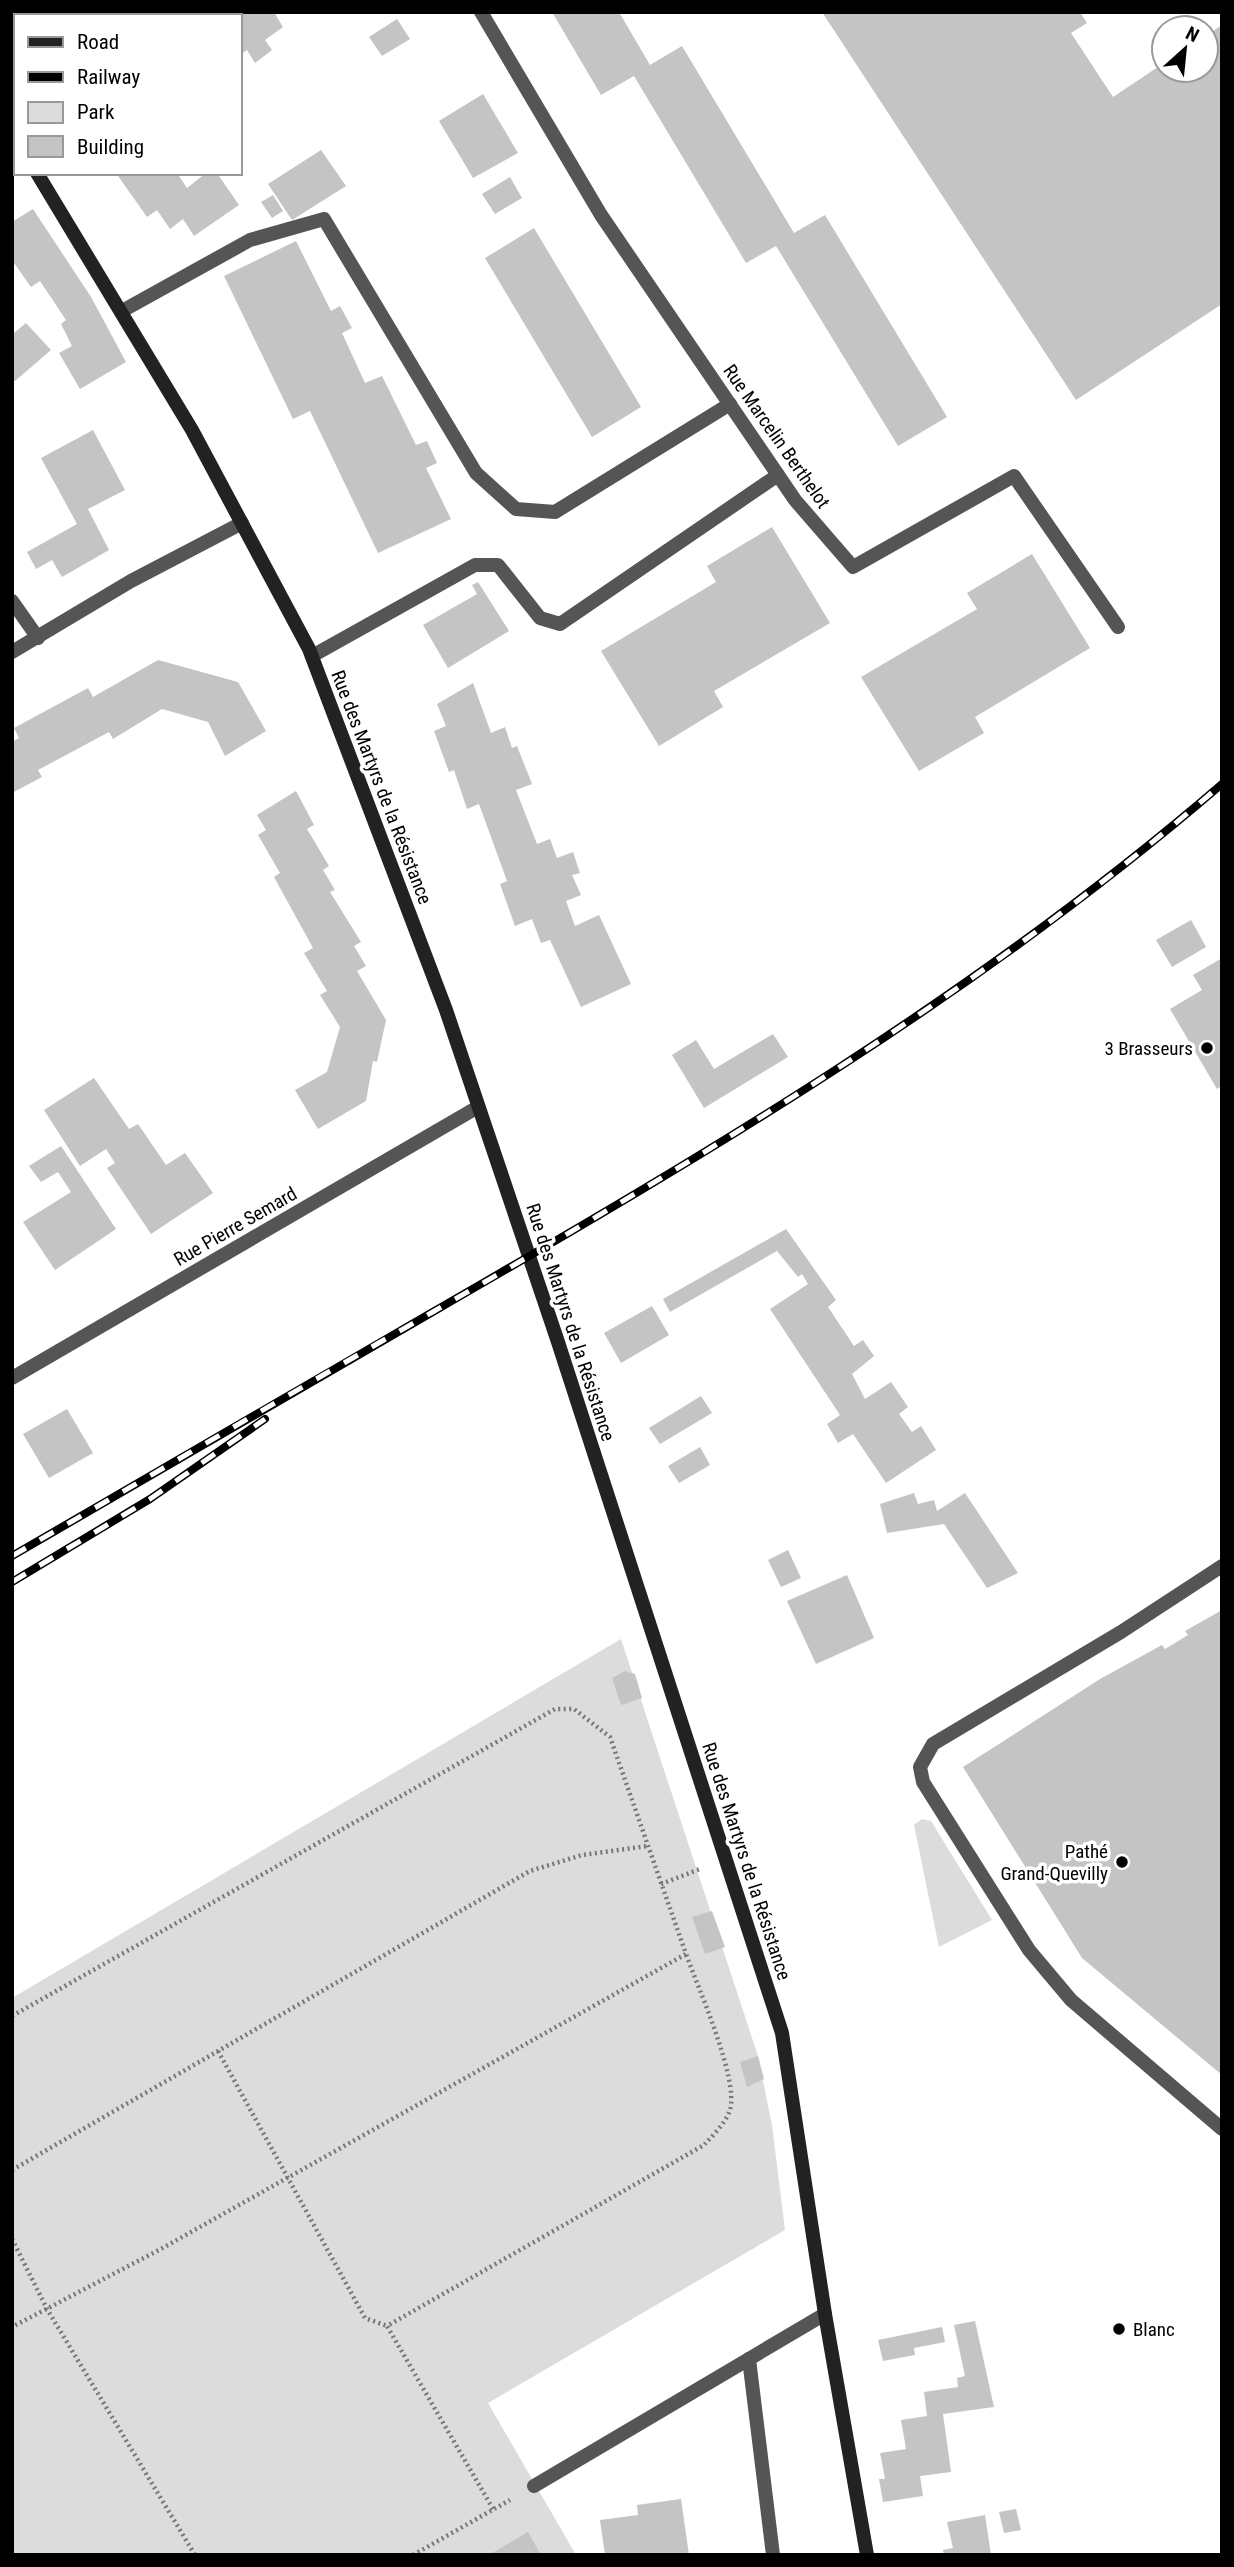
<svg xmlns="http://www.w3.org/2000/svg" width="1234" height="2567" viewBox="0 0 1234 2567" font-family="'Roboto Condensed',sans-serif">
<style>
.green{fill:#dcdcdc}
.building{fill:#c4c4c4}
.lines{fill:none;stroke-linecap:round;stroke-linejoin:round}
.path{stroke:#777;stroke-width:4.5;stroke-dasharray:2 3.5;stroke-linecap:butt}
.lane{stroke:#555;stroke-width:14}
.street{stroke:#555;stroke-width:14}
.secondary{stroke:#222;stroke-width:14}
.rail-casing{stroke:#000;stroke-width:8}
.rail{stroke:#fff;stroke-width:5;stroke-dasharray:16;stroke-linecap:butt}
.poi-dot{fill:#000;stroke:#fff;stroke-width:2.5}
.labels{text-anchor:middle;stroke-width:7;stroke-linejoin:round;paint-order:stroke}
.street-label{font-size:19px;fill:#000;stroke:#fff}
.poi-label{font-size:19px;fill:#000;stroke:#fff;text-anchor:end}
</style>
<rect width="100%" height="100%" fill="#fff"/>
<g class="green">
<path d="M621,1639L758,2056L772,2125L785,2230L488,2403L576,2555H12V1998Z"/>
<path d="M922,1819L931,1821L992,1920L939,1947L914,1825Z"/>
</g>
<g class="building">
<path d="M202,12H274L283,27L265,40L272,50L255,63L247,50L240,55V16H198Z"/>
<path d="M552,12H619L650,65L682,46L794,233L825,215L947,417L898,446L776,246L746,263L634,76L601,95Z"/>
<path d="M822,12H1080L1087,23L1071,33L1113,97L1164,63V70H1206V36L1222,25V304L1076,400Z"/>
<path d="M397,19L410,39L382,56L369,37Z"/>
<path d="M483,94L518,153L473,178L439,121Z"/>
<path d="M321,150L346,186L292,220L268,184Z"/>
<path d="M116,173H177L187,188L206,173H217L239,205L194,236L183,219L170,229L157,210L147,217Z"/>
<path d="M510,177L522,198L495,214L482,194Z"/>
<path d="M273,195L283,211L272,218L261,202Z"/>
<path d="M33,209L91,297L126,362L80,389L59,353L72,346L61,324L66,320L40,281L31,287L12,260V222Z"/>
<path d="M534,228L641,407L592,437L485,258Z"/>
<path d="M296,241L331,311L340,306L352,328L342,333L365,383L382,376L416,445L427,441L437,463L426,468L451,519L378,553L310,411L293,419L224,276Z"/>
<path d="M26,323L51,350L15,381L12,378V332L14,333Z"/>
<path d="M93,430L125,490L88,509L109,550L62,577L52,560L36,569L27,552L77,524L41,458Z"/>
<path d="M772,527L830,623L714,691L723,707L659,746L601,651L716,582L707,566Z"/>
<path d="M1032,554L1090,648L975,717L984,733L919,771L861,677L977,609L967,593Z"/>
<path d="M478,582L509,631L448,668L423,625L477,594L472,585Z"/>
<path d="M158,660L238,682L266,731L225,756L208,722L162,709L113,739L109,732L38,770L42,777L12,793V742L19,738L14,728L88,688L93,697Z"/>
<path d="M473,683L491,733L505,727L512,748L517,746L532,784L516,790L537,844L550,839L557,858L573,852L580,873L572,875L581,895L566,901L575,926L599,915L631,984L581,1007L550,940L541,943L532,919L515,926L500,884L507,881L479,804L467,809L454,770L449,772L434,731L446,726L437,704Z"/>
<path d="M296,791L314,825L307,829L329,866L323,870L335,890L330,892L361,942L354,946L366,966L357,971L386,1020L377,1062L373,1061L366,1101L318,1129L295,1090L327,1072L340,1027L320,995L327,991L304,953L313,948L274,877L280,873L258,835L266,830L257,815Z"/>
<path d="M1191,920L1206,947L1172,967L1156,940Z"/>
<path d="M1222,958V1090L1220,1087L1217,1089L1170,1009L1202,990L1193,975Z"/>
<path d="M773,1034L788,1057L704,1108L672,1055L696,1040L714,1069Z"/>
<path d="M94,1078L129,1129L138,1124L166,1165L185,1153L213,1193L151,1234L107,1168L115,1163L106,1149L80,1166L44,1110Z"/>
<path d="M61,1146L116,1229L55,1270L23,1222L71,1192L58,1172L41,1182L29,1166Z"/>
<path d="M786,1229L836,1300L828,1307L854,1346L863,1340L874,1356L852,1374L865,1399L891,1382L908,1407L899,1414L912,1432L921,1426L936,1450L886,1483L853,1434L838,1443L827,1424L840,1415L770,1309L808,1284L802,1274L798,1277L777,1251L670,1312L663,1299Z"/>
<path d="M652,1306L669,1335L621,1363L604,1333Z"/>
<path d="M701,1396L712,1413L660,1444L649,1428Z"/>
<path d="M67,1409L93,1453L49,1478L23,1434Z"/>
<path d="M700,1447L710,1465L679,1483L668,1466Z"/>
<path d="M914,1493L918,1504L934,1500L937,1511L965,1493L1018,1573L987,1588L944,1524L887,1533L880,1504Z"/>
<path d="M788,1550L801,1578L781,1587L768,1560Z"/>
<path d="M847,1575L874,1638L816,1664L787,1601Z"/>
<path d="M1222,1610V2075L1082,1958L963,1767L1100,1679L1162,1645L1165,1649L1188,1635L1185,1631Z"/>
<path d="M625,1671L635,1674L642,1698L621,1705L612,1678Z"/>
<path d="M712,1911L725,1947L705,1954L692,1917Z"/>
<path d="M758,2056L764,2079L747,2087L740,2062Z"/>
<path d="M975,2321L994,2407L943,2414L951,2472L920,2476L923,2496L883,2502L879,2479H885L880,2453L906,2449L901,2420L927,2416L924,2392L958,2387L957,2378L965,2376L954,2325Z"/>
<path d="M942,2327L945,2342L914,2348L915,2355L883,2361L878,2340Z"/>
<path d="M681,2499L689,2555H605L600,2520L638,2515L637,2505Z"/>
<path d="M1016,2509L1021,2530L1004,2533L999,2512Z"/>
<path d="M985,2515L991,2555H944L943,2550L953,2548L947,2522Z"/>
<path d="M528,2532L541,2555H489Z"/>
</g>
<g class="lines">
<g class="path">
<path d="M54,16L58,12"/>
<path d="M12,45L16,43"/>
<path d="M661,1884L700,1869"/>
<path d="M12,2016L555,1709H574L610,1737L686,1954L159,2250L12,2327"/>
<path d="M218,2051L365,2318L387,2326"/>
<path d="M12,2170L530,1871L582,1855L648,1846"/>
<path d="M12,2239L47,2309L195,2555"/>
<path d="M493,2509L387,2326L704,2145C713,2135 725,2124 730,2110C739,2079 698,1988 686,1954"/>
<path d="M413,2555L510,2500"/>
</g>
<g class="lane">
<path d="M122,311L250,240L324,219L476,473L516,509L555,512L730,404"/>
<path d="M12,601L38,638"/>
<path d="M12,652L131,581L242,523"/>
<path d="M312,656L475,565H498L540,618L560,624L778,475"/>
<path d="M1222,1566L1121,1632L933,1744L920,1767L923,1782L1029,1950L1071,2000L1222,2129"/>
<path d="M749,2359L773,2555"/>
<path d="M534,2486L825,2314"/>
</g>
<g class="street">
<path d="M481,12L601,215L795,500L853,567L1014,476L1118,627"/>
<path d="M12,1378L478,1107"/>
</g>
<g class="secondary">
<path d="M99,16L103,12"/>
<path d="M12,86L16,83"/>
<path d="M12,133L16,138"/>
<path d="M37,173L192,430L309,649L446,1010L558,1342L782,2033L825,2314L867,2555"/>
</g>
<defs>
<g id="rail">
<path d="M12,1556C152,1475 291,1393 431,1313C710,1152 977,995 1222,784"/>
<path d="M12,1582L150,1499L265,1419"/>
</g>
</defs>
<use href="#rail" class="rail-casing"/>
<use href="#rail" class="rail"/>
</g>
<g class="poi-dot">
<circle cx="1207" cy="1048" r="7"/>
<circle cx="1122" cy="1862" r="7"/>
<circle cx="1119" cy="2329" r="7"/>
</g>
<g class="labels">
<g class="street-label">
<text transform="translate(777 436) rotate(55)" y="7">Rue Marcelin Berthelot</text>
<text transform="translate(382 787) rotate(69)" y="7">Rue des Martyrs de la Résistance</text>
<text transform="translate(235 1226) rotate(-30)" y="7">Rue Pierre Semard</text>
<text transform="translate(571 1322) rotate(72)" y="7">Rue des Martyrs de la Résistance</text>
<text transform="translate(747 1861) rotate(72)" y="7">Rue des Martyrs de la Résistance</text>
</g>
<g class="poi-label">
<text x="1193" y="1055">3 Brasseurs</text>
<text x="1108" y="1858">Pathé<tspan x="1108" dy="22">Grand-Quevilly</tspan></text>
<text x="1133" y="2336" text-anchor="start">Blanc</text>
</g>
</g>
<rect width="1234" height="2567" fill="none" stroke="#000000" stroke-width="28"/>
<rect x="14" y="14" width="228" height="161" fill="#ffffff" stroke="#999999" stroke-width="2"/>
<rect x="28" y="37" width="35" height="10" fill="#222222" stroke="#999999" stroke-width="2"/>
<text x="77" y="49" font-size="21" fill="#000000">Road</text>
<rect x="28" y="72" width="35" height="10" fill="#000000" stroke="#999999" stroke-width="2"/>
<text x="77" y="84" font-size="21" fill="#000000">Railway</text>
<rect x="28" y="102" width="35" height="21" fill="#dcdcdc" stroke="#999999" stroke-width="2"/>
<text x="77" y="119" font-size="21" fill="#000000">Park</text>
<rect x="28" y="136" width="35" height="21" fill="#c4c4c4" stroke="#999999" stroke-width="2"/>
<text x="77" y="154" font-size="21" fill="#000000">Building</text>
<g transform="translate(1185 49) rotate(27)"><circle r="33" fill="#ffffff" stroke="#999999" stroke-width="2"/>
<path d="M0-5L12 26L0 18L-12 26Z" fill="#000000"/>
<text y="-10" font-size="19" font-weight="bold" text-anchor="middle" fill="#000000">N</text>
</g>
</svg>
